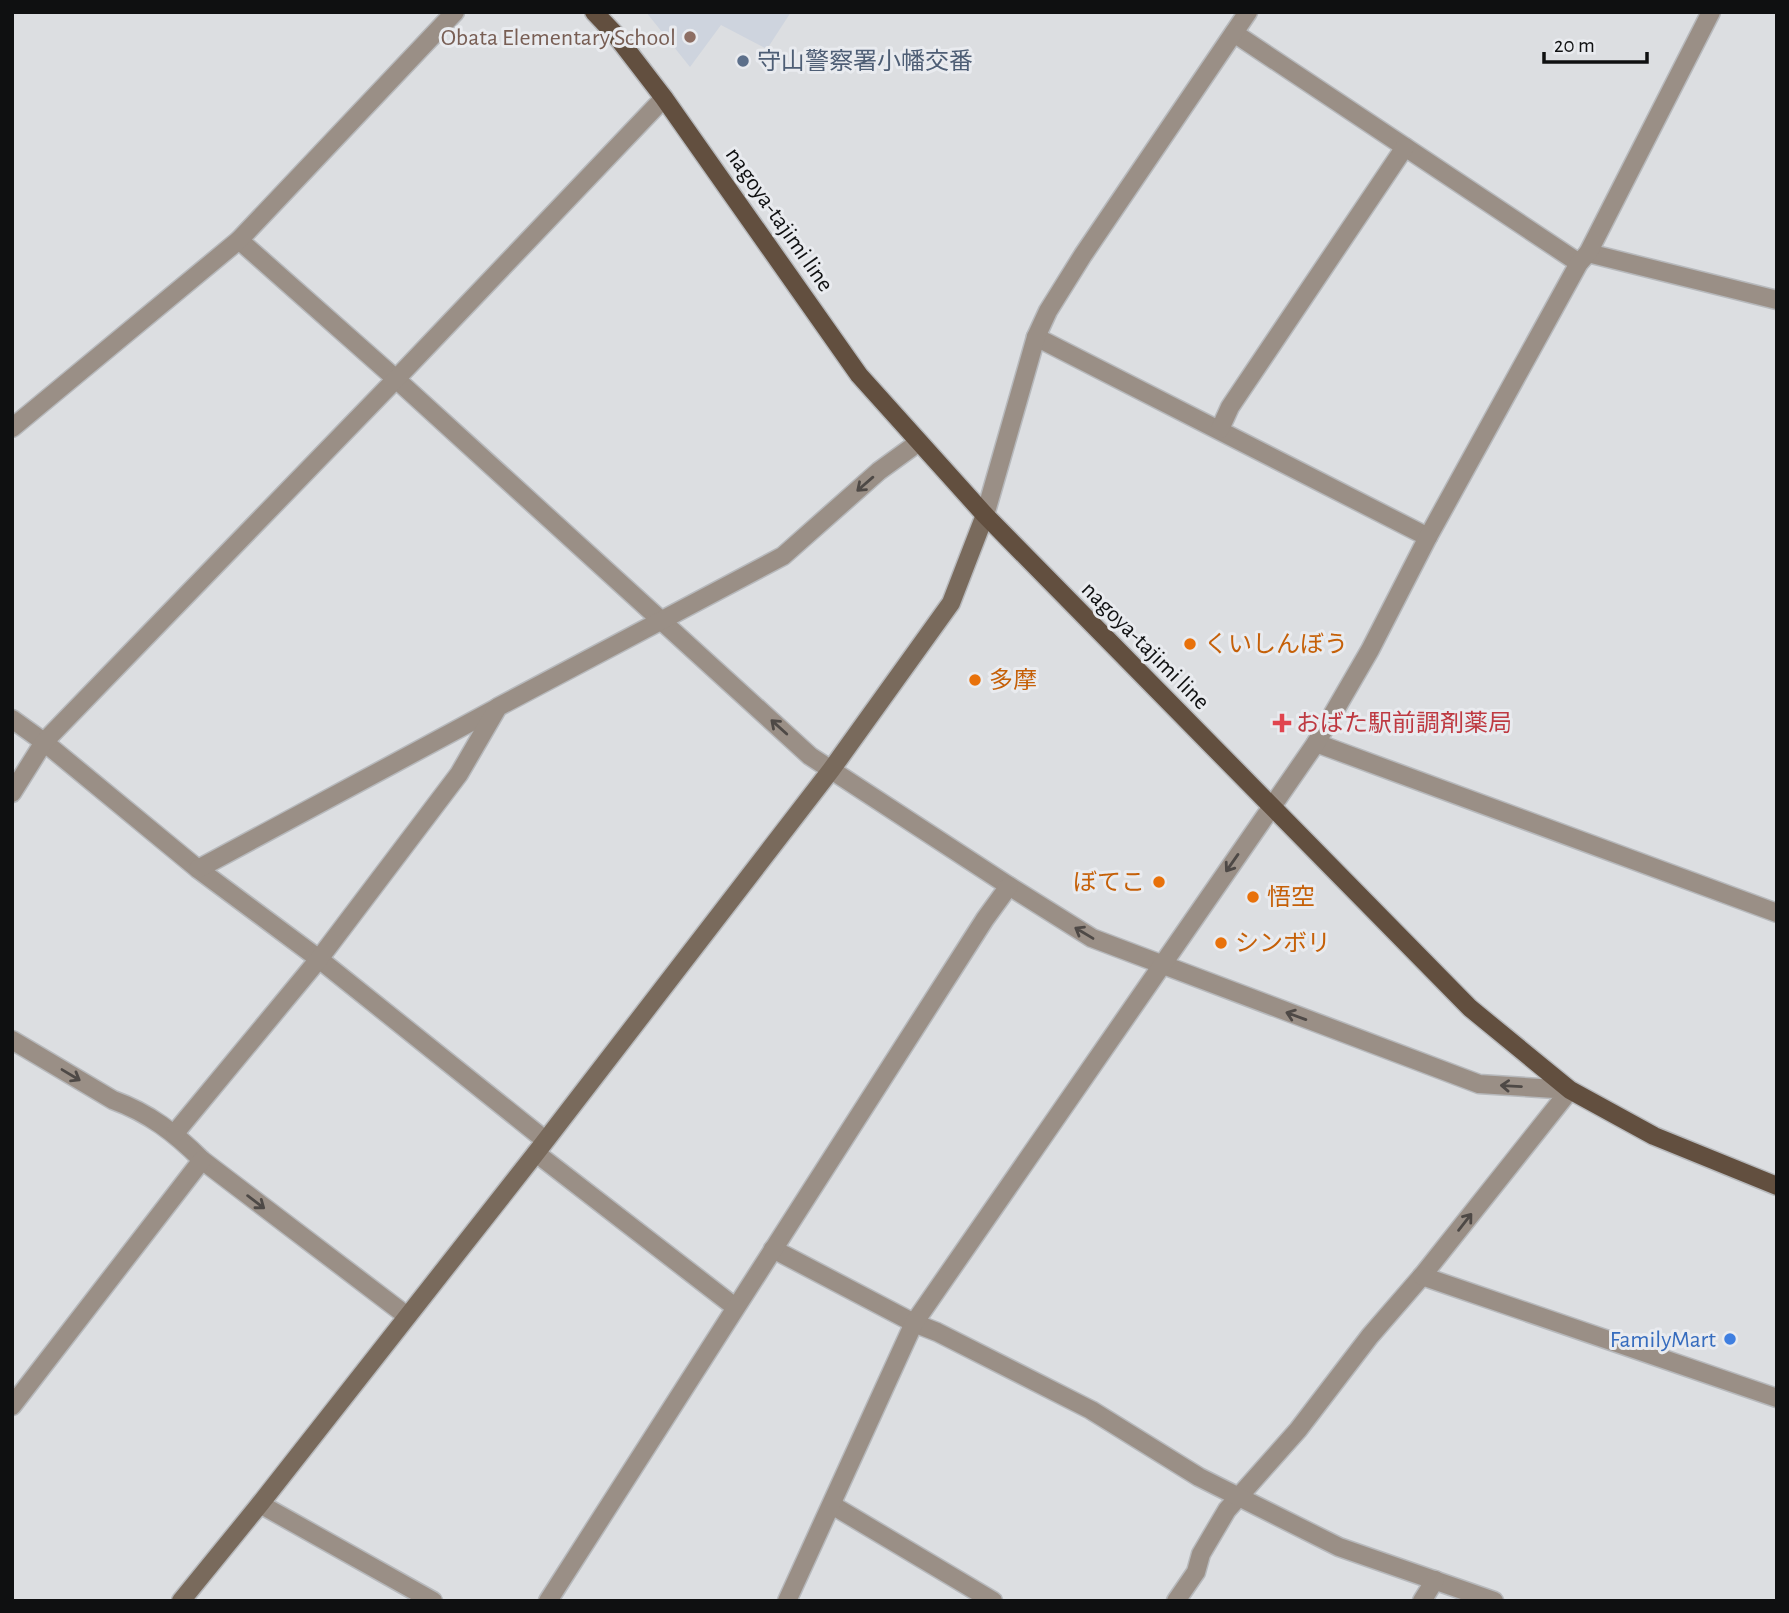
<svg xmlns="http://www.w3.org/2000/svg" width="1789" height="1613" viewBox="0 0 1789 1613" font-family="'Alegreya Sans','Noto Sans JP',sans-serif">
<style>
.built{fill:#ced4de}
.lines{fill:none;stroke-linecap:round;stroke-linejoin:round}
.street-casing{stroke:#b7b9bc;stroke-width:21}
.secondary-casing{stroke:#b7b9bc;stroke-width:21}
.primary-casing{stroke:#b7b9bc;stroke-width:21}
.street{stroke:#9a8f86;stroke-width:18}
.secondary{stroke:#796a5c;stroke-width:18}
.primary{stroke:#624f3f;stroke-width:18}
.oneway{stroke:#4e4946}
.education-dot{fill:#8d6e63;stroke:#e9ebef;stroke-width:2.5}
.service-dot{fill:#5c6f8a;stroke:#e9ebef;stroke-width:2.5}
.food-dot{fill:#e8710a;stroke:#e9ebef;stroke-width:2.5}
.health-dot{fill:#e0444e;stroke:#e9ebef;stroke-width:2.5}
.shop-dot{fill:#3f7fe0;stroke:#e9ebef;stroke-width:2.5}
.labels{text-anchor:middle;stroke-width:6;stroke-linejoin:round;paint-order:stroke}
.education-label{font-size:24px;fill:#785e54;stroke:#e9ebef;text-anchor:end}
.service-label{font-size:24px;fill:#4e5e75;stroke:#e9ebef;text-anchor:start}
.street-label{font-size:24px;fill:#0f1011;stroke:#e9ebef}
.food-label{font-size:24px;fill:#c56008;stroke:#e9ebef;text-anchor:start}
.health-label{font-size:24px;fill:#be3a42;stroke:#e9ebef;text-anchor:start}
.shop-label{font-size:24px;fill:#366cbe;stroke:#e9ebef;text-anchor:end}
</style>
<rect width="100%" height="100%" fill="#dcdee1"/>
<path class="built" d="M646,12H791L767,49L721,25L690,67Z"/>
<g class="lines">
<defs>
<g id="street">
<path d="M1234,33L1579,263"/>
<path d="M239,240L396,379L810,756L1009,886L1092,938L1479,1084L1570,1090L1422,1276L1370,1336L1298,1430L1227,1510L1201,1554L1196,1572L1176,1601"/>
<path d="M1588,253L1777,300"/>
<path d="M1036,337L1428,537"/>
<path d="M12,428L239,240L455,12"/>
<path d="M1220,429L1230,407L1405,147"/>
<path d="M985,515L1036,337L1048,311L1083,255L1248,12"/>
<path d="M12,719L44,742L198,869L319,959L545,1140"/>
<path d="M1316,743L1777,913"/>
<path d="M12,793L44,742L396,379L664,98"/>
<path d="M198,869L497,708"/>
<path d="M12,1040L113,1100C149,1113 175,1133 202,1160L407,1316"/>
<path d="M175,1133L319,959L459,774L498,707L783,556L879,471L919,442"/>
<path d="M536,1153L735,1307"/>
<path d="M773,1249L914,1323L937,1332L1091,1410L1199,1477L1339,1547L1494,1601"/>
<path d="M1422,1276L1777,1398"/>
<path d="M12,1406L202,1160"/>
<path d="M260,1504L433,1601"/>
<path d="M832,1505L993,1601"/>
<path d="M548,1601L985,919L1009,886"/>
<path d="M787,1601L914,1323L1316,743L1370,650L1428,537L1579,263L1588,253L1711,12"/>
<path d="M1422,1601L1435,1580"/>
</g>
<path id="secondary" d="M181,1601L260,1504L536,1153L831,770L951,603L985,515"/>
<path id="primary" d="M594,12L614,33L664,98L859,375L985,515L1470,1008L1570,1090L1654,1136L1777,1186"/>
</defs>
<use href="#street" class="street-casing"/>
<use href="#secondary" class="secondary-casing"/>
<use href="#primary" class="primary-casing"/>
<use href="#street" class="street"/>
<use href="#secondary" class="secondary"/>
<use href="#primary" class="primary"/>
</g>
<defs><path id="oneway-shaft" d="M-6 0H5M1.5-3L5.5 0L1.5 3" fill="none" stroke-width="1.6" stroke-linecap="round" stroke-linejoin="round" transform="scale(1.75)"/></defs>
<g class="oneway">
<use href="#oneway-shaft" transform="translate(865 484) rotate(139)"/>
<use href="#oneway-shaft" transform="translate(779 727) rotate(-138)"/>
<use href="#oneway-shaft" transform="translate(1232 863) rotate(125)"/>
<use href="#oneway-shaft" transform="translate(1084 933) rotate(-149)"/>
<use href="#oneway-shaft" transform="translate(1296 1016) rotate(-160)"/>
<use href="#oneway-shaft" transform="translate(71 1075) rotate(31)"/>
<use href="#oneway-shaft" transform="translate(1511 1086) rotate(-177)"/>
<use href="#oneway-shaft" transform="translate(256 1202) rotate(37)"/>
<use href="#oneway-shaft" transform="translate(1465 1222) rotate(-52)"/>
</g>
<circle class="education-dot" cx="690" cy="37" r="7"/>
<circle class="service-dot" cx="743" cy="61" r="7"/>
<g class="food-dot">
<circle cx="1190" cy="644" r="7"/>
<circle cx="975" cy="680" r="7"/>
<circle cx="1159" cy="882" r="7"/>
<circle cx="1253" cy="897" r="7"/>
<circle cx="1221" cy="943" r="7"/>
</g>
<path class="health-dot" d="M1278.5 712.5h7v7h7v7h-7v7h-7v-7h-7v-7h7z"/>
<circle class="shop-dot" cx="1730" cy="1339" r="7"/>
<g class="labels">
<g class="education-label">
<text x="676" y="45">Obata Elementary School</text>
</g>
<g class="service-label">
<text x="757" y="69">守山警察署小幡交番</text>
</g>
<g class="street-label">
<text transform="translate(780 219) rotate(55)" y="8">nagoya-tajimi line</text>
<text transform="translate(1146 645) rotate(45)" y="8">nagoya-tajimi line</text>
</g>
<g class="food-label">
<text x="1204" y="652">くいしんぼう</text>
<text x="989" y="688">多摩</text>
<text x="1145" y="890" text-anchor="end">ぼてこ</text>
<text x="1267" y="905">悟空</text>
<text x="1235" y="951">シンボリ</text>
</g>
<g class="health-label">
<text x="1296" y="731">おばた駅前調剤薬局</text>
</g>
<g class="shop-label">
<text x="1716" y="1347">FamilyMart</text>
</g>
</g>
<rect width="1789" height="1613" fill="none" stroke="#0f1011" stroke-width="28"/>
<path d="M1544 52v10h103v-10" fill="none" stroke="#0f1011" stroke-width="3.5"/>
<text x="1554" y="52" font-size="21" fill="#0f1011" stroke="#e9ebef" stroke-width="5" paint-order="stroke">20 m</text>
</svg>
